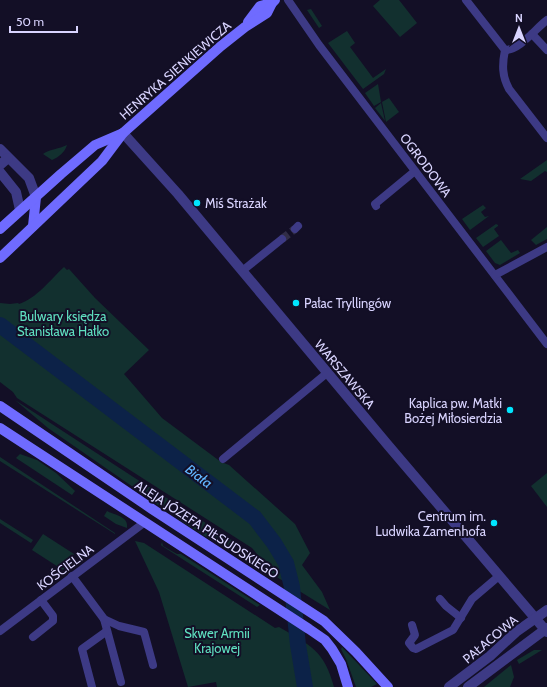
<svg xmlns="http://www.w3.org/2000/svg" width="547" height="687" viewBox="0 0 547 687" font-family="Cabin,sans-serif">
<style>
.green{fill:#12302f}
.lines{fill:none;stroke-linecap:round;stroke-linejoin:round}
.river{stroke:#0c2248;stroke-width:16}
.minor-tunnel{stroke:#312d47;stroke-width:8;stroke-dasharray:8 4;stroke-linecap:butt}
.minor{stroke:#3d3a85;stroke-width:8}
.tertiary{stroke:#3d3a85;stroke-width:10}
.secondary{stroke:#6f6bff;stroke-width:10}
.poi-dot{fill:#00e5ff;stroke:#130f26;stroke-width:1.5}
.labels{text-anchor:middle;stroke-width:4;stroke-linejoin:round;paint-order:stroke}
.street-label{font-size:13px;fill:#d9d4ff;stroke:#130f26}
.poi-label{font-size:13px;fill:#d9d4ff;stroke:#130f26;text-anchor:start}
.park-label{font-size:13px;fill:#5fe0c0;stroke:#130f26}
.water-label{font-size:14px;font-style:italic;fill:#62b6ff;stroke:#130f26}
</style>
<rect width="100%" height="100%" fill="#130f26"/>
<g class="green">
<path d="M380,0H399L417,23L400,37L373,6Z"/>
<path d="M311,9L322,26L319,28L307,10Z"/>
<path d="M347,31L355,43L350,47L373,78L386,69L384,74L363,89L328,43Z"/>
<path d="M378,84L381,102L374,106L365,93Z"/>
<path d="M389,98L399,112L386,122L382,102Z"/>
<path d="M381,103L385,121L375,108Z"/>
<path d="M67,145C65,152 59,157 52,160L43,154C50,149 59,149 67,145Z"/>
<path d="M547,160V172L545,171L531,181L520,179Z"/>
<path d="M483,205L486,208L481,212L485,217L489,216L470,230L462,219Z"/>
<path d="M496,224L498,225V226L494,229L499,236L483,247L476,238Z"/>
<path d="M547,227V239L536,245L531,240Z"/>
<path d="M501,240L511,253L518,250L520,253L500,265L495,263L486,251Z"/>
<path d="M64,267L67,270L69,269L95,298L149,350L124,374L162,418L221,462L229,465L295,524L310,553L302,565L322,592L330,610L275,576L252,548L17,398L13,392L0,382V303L10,304L18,303L19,304C37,298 50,280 64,267Z"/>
<path d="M15,400L141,482L136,489L48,428Z"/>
<path d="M20,454L37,460L56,473L75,491L72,495L16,458Z"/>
<path d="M0,457L115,533V534L0,461Z"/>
<path d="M547,473V507L531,486Z"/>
<path d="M146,485L170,500L171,503L166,511L140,492Z"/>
<path d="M184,509L232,540L229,547L211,540L178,519Z"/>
<path d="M107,511C114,515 129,516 127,528L116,524L104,516Z"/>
<path d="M0,519L33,540L31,543L0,523Z"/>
<path d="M43,534L74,554L63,570L32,550Z"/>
<path d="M135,541L144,543L275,628L279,627C310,645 324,650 334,687H217L216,682L188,687L159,592Z"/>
<path d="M162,542L163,546L177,554H181L260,605L257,607L162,546L161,545Z"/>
<path d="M342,647L377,684L371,687H356L346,659L341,649Z"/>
<path d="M534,650H542L519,664L517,660Z"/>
<path d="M511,665L514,677L510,687H484Z"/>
</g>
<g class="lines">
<path class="river" d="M0,325L255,518L274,543L286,563L292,587L298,645L305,687"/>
<path class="minor-tunnel" d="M282,239L295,229"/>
<g class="minor">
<path d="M288,0L319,45L547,344"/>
<path d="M466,0L505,50C502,65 502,76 509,89L547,138"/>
<path d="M532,34L547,50"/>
<path d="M505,50C520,50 535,29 547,20"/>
<path d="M376,206L375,204L415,171"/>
<path d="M295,229L298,226"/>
<path d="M242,271L282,239"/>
<path d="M495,275L547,247"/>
<path d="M223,459L327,373"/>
<path d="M72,576L104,619L121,682"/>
<path d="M440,599L446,606L461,618"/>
<path d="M104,619L119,626L144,632L153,665"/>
<path d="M412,625L415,635L409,643L413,648L416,649L453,630L472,599L499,576"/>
<path d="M0,631L145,522"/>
<path d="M33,637L53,621V616L41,600"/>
<path d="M92,687L82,649L107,631"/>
</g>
<g class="tertiary">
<path d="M123,133L178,194L387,444L547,632"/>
<path d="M0,149L29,178L36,197"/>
<path d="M0,165L8,158"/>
<path d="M0,172L16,192L20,210"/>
<path d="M449,687L490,656L516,632L547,610"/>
<path d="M468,687L547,628"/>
</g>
<g class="secondary">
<path d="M248,22L260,6L272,3"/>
<path d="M33,226L36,197"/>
<path d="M0,229L61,174L95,145L123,133"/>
<path d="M0,258L102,161L123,133L221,46L245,27L267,13L272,3L275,0"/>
<path d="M0,406L152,509L324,621L356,652L388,687"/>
<path d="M0,428L309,629L325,640L332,649L341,664L348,687"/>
</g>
</g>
<g class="poi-dot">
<circle cx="197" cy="203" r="4"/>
<circle cx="296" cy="303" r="4"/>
<circle cx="510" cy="410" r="4"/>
<circle cx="494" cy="523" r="4"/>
</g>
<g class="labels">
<g class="street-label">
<text transform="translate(175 70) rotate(-41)" y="5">HENRYKA SIENKIEWICZA</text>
<text transform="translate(426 165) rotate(53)" y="5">OGRODOWA</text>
<text transform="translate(345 374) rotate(50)" y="5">WARSZAWSKA</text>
<text transform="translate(207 529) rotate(33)" y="5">ALEJA JÓZEFA PIŁSUDSKIEGO</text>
<text transform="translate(65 567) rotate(-37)" y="5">KOŚCIELNA</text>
<text transform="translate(490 639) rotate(-40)" y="5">PAŁACOWA</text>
</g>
<g class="poi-label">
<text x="205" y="208">Miś Strażak</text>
<text x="304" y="308">Pałac Tryllingów</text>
<text x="502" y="408" text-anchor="end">Kaplica pw. Matki<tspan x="502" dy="15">Bożej Miłosierdzia</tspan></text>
<text x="486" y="521" text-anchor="end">Centrum im.<tspan x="486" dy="15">Ludwika Zamenhofa</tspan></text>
</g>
<g class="park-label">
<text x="63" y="321">Bulwary księdza<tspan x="63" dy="15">Stanisława Hałko</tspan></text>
<text x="217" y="638">Skwer Armii<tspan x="217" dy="15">Krajowej</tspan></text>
</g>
<g class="water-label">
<text transform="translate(199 476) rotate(37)" y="5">Biała</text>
</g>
</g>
<g transform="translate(519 28)" stroke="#130f26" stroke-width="3" paint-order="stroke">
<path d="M0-3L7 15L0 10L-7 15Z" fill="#d9d4ff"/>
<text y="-6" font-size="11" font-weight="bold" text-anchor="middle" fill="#d9d4ff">N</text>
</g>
<path d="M10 26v6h67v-6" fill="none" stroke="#d9d4ff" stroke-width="2"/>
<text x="16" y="26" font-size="12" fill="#d9d4ff" stroke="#130f26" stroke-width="3" paint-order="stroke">50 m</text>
</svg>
